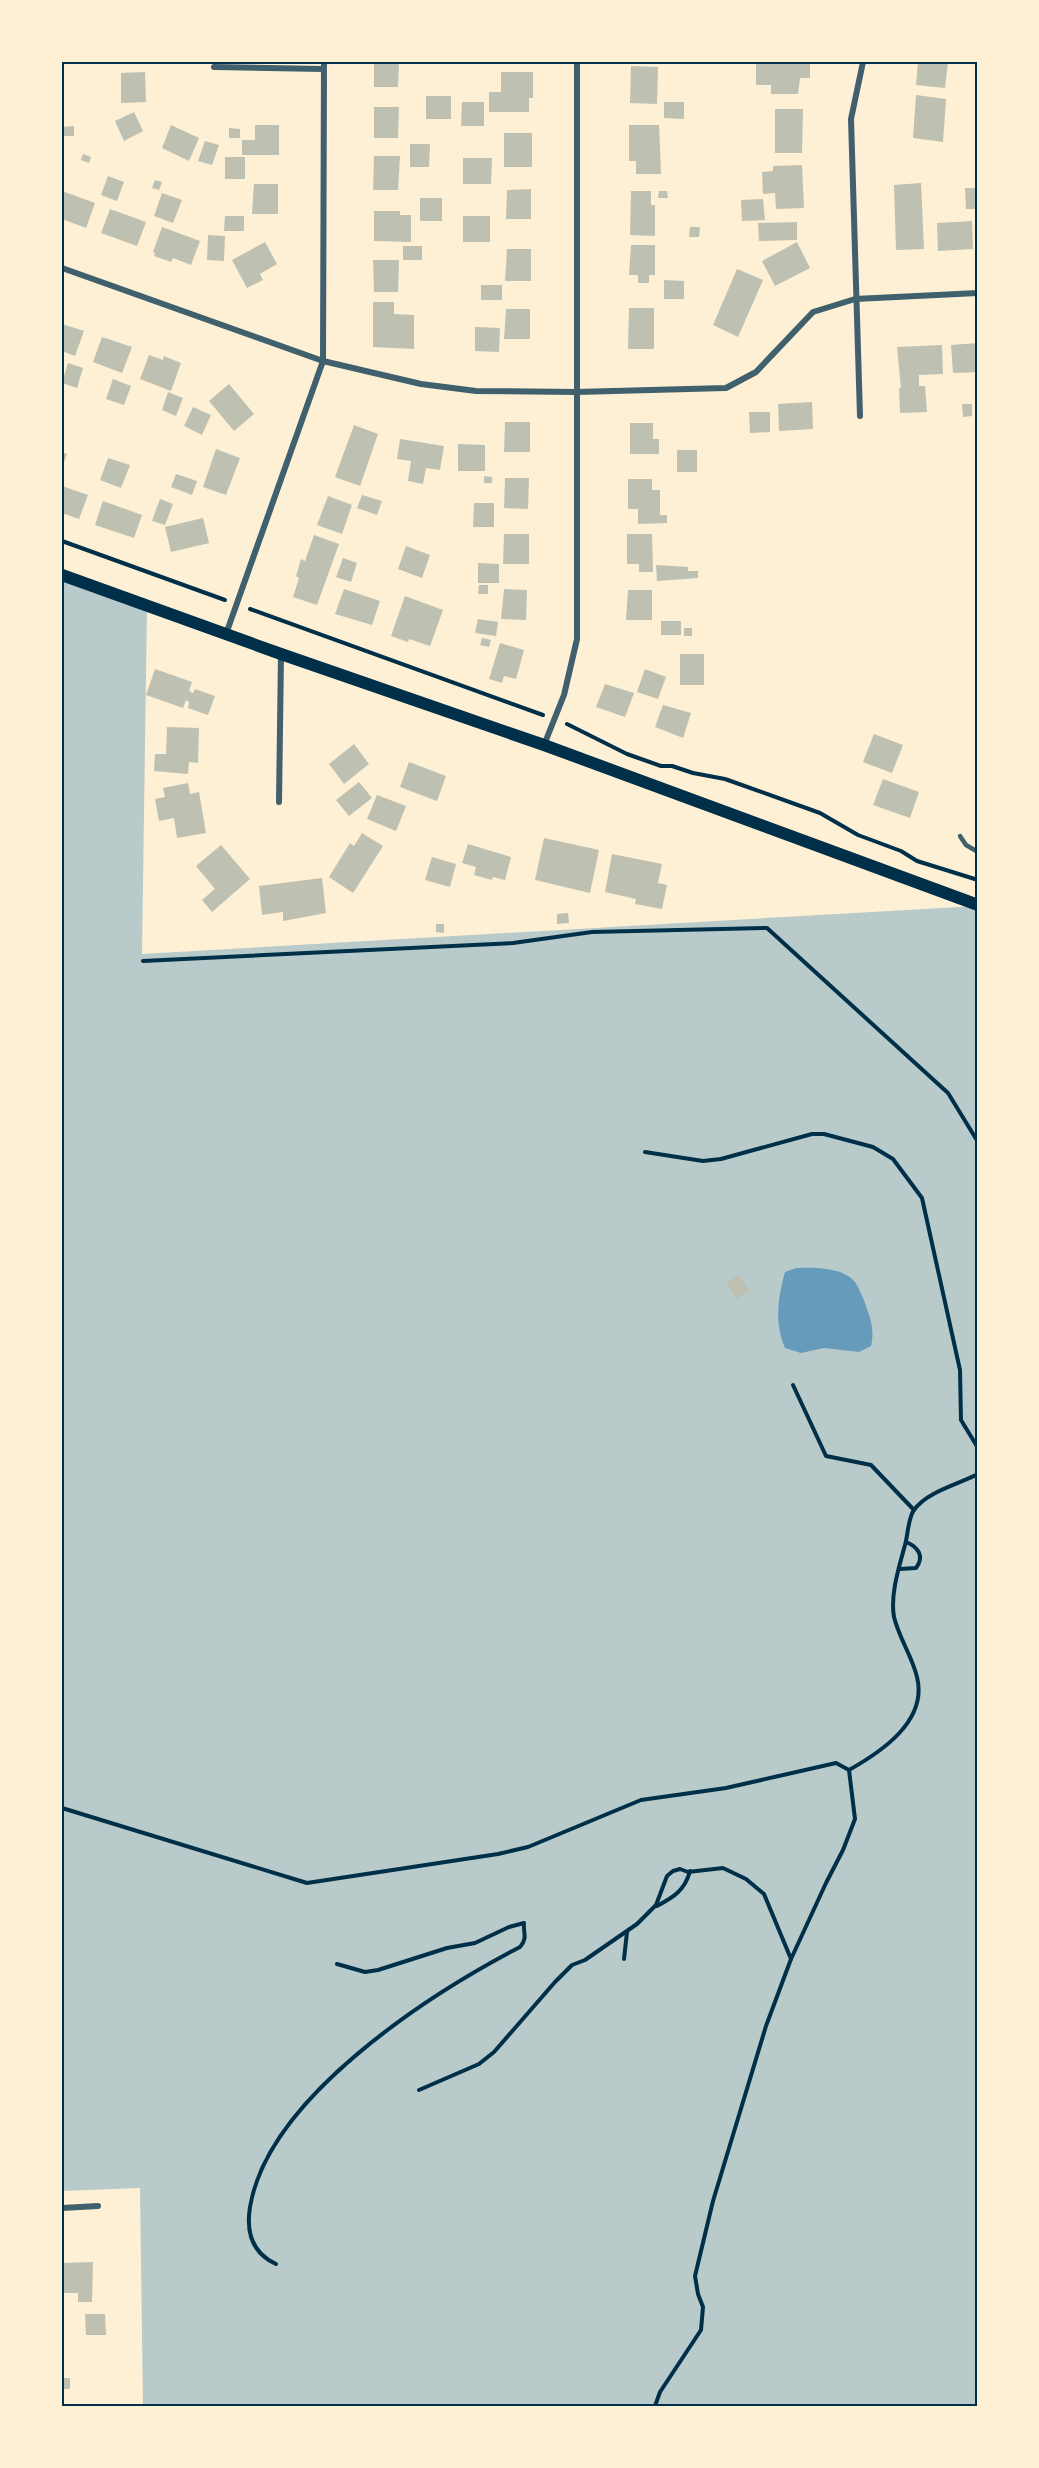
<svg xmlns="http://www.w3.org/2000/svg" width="1039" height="2468" viewBox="0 0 1039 2468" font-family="'Open Sans',sans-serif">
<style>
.green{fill:#b9caca}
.water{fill:#669bbc}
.building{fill:#bec0b2}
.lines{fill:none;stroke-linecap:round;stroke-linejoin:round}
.path{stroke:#003049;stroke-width:4}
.service{stroke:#3f606c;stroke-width:4.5}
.minor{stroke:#3f606c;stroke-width:6}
.secondary{stroke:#003049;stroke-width:12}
.neatline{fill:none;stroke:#003049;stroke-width:2}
</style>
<rect width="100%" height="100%" fill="#fdf0d5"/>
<path class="green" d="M62,581L147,606L142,954L977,906V2406H143L140,2188L62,2191Z"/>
<path class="water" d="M796,1268C813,1267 843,1267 855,1282C860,1290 864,1300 867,1309C872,1322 874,1333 871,1346L859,1352L824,1348L801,1353L785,1348C774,1322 778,1298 785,1272Z"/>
<g class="building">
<path d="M374,62H399L398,87H374Z"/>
<path d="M756,62H810V78H800L798,94H771V85H756Z"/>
<path d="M918,62H948L945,88L916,85Z"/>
<path d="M631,66L658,67L657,104L630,103Z"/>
<path d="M145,72L146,102L121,103V73Z"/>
<path d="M501,72H533V98H529V112H489V92H501Z"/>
<path d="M916,95L946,99L943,142L913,138Z"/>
<rect x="426" y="96" width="25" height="23"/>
<path d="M462,102H484V126H461Z"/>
<path d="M664,102H684V119L664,118Z"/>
<path d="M374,107H399L398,138H374Z"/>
<path d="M775,109H803L802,153H775Z"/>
<path d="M134,112L143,131L124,141L115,121Z"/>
<path d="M171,125L199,138L189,161L162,148Z"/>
<path d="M255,125H279V155H242V140H255Z"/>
<path d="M629,125H659L661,174H636V161H629Z"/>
<path d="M74,126V136H63V127Z"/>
<path d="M229,128L240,129V138H229Z"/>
<rect x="504" y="133" width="28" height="34"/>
<path d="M205,141L219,145L212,165L198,161Z"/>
<path d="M410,144H430L429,167H410Z"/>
<path d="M83,154L91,157L89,163L81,160Z"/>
<path d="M374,156H400L398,190H373Z"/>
<rect x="225" y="157" width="20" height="22"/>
<path d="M463,158H492L491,184H463Z"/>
<path d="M802,165L804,208L776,209L775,193L763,194L762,172L773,171V166Z"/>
<path d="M108,176L124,182L117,201L101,195Z"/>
<path d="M155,180L162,182L159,190L152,188Z"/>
<path d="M921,183L924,249L896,250L894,185Z"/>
<path d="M254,184H278V214H252Z"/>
<path d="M965,188H978V209H966Z"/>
<path d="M531,189V219H506L507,190Z"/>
<path d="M62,191L95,203L86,228L62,219Z"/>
<path d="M631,191H651V205H655V236L630,235Z"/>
<path d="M659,191H667L668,198H658Z"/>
<path d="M162,193L182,200L173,223L154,216Z"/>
<rect x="420" y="198" width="22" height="23"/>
<path d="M763,199L765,220L742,221L741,200Z"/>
<path d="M110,209L146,222L137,246L101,233Z"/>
<path d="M374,211H400V215H411V242L374,241Z"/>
<path d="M225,216H244V231H224Z"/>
<rect x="463" y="216" width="27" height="26"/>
<path d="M972,221L973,249L938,251L937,223Z"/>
<path d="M797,222V240L759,241L758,223Z"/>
<path d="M162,227L200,241L191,265L173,258L171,262L154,256L155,253L153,252Z"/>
<path d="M690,227H700L699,237H689Z"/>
<path d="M208,235L225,236L224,261L207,260Z"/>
<path d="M265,242L277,264L260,274L263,280L247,288L232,260Z"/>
<path d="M797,242L810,268L775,286L762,261Z"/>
<path d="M631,245H655V275H649V283H638V275H629Z"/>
<rect x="403" y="246" width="19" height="14"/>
<path d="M507,249H531V281H505Z"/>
<path d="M373,260H399L398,292H374Z"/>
<path d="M737,269L763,280L738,337L713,325Z"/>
<path d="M664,280L684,281V299H664Z"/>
<rect x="481" y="285" width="21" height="15"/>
<path d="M373,302H394V314L414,315V349L373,347Z"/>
<path d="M629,308H654V349H628Z"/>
<path d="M506,309H530V339H504Z"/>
<path d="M62,324L84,331L75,356L62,351Z"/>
<path d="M475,327L500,328L499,352L475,351Z"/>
<path d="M102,337L132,347L122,373L93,362Z"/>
<path d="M978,343V372L953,373L951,345Z"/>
<path d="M942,345L943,374L919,375V386H925L927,412L900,413L899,388H901L897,347Z"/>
<path d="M149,355L163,360L164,356L181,363L171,391L140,379Z"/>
<path d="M68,363L83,368L77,388L62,383Z"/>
<path d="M113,379L131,386L124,405L106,399Z"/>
<path d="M229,384L254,414L234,431L209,401Z"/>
<path d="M168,392L183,398L176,416L162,410Z"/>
<path d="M812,402L813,429L779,431L778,404Z"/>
<path d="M962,404H972V416L963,417Z"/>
<path d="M193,407L211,415L202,435L184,426Z"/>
<path d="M749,412H770V432L750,433Z"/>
<path d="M505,422H530V452H504Z"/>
<path d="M630,423H653V439H659V454H630Z"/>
<path d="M354,425L378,434L360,486L335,477Z"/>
<path d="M400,439L444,446L440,470L426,468L423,484L408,481L411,461L397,459Z"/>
<path d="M458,444L485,445V471H458Z"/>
<path d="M216,449L240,458L226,495L203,487Z"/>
<rect x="677" y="450" width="20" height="22"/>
<path d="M62,452L67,454L62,467Z"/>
<path d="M108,458L130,465L121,488L100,480Z"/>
<path d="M176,474L197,481L192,495L171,487Z"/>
<path d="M484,476L492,477V483H484Z"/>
<path d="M505,478H529L528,509L504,508Z"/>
<path d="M628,479H652V490H660V515H667V523L638,524V509H628Z"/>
<path d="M62,486L88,495L79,519L62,513Z"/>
<path d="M362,495L382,501L377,515L357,508Z"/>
<path d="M328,496L352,505L342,534L317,525Z"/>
<path d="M160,499L173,504L165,525L152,521Z"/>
<path d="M103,501L142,515L134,538L95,525Z"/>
<path d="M474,503H494V527H473Z"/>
<path d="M203,518L209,543L171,552L165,527Z"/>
<path d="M504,534H529V564H503Z"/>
<path d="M627,534H652L653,572H639V564H627Z"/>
<path d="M314,535L339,544L317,605L293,597L299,578L296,576L301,559L305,561Z"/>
<path d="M406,546L430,555L422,578L398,569Z"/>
<path d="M343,558L357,563L351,582L336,577Z"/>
<path d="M478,563L499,564V583H478Z"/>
<path d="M656,565L688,567V571H698V578L657,581Z"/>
<path d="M479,585H488V594H478Z"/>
<path d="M344,589L380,601L372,625L335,614Z"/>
<path d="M504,589L527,590L526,620L501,619Z"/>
<path d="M628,590H652V620H626Z"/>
<path d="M405,596L443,610L430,646L409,639L408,642L391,636Z"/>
<path d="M478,619L498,622L496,636L475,633Z"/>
<rect x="661" y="621" width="20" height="14"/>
<rect x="684" y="628" width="8" height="8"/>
<path d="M482,638L491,640L489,647L480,645Z"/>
<path d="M500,643L524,650L516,679L504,676L502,683L489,679Z"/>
<rect x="680" y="654" width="24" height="31"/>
<path d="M155,669L192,682L189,691L193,693L195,689L215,696L208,715L188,708L189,702L186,700L183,708L146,695Z"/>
<path d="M645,669L666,677L658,699L637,692Z"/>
<path d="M605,684L634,693L625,717L596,707Z"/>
<path d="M663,705L691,713L683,738L655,727Z"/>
<path d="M167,727L199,728L198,763L189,762L188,774L154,771L155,754H166Z"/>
<path d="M874,734L903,745L892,773L863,762Z"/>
<path d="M354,744L369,764L344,784L329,764Z"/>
<path d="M409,762L446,776L437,801L400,787Z"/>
<path d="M883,779L919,792L910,818L873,805Z"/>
<path d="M359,782L372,798L349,816L336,800Z"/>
<path d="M188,783L190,794L199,792L206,833L177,838L174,818L159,821L155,799L165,797L163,788Z"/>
<path d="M377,795L406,806L396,831L367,819Z"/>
<path d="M362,833L383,846L353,893L329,877L350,843L354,846Z"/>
<path d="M544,838L599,850L590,893L535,880Z"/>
<path d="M468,844L511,857L505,880L493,877L492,880L474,875L476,867L462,863Z"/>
<path d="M221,845L250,879L212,912L202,900L215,889L196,866Z"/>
<path d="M612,854L662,864L658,883L667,885L662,909L635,904L636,899L605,892Z"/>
<path d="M432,857L456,864L450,887L425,880Z"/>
<path d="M322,878L326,913L283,921V912L262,915L259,886Z"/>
<path d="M568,913L569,923L557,924V914Z"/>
<path d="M436,924H444V933L436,932Z"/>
<path d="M739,1275L750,1291L736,1299L726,1283Z"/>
<path d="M93,2262L92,2302H78V2293H62V2263Z"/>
<path d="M85,2314H105L106,2335H86Z"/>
<rect x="62" y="2378" width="8" height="11"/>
</g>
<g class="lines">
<g class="path">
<path d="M62,541L225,600"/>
<path d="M250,609L543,715"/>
<path d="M567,724L627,754L661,766H672L693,773L725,779L820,813L858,835L901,851L917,861L978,880"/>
<path d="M143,961L513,943L592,932L767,928L948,1093L978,1142"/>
<path d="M645,1152L703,1161L721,1159L812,1134H824L873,1147L893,1159L922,1198L960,1370L961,1420L978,1448"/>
<path d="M793,1385L826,1456L871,1465L914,1510"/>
<path d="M900,1569L916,1568C925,1556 918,1547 906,1542"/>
<path d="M62,1808L307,1883L498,1854L528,1847L641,1800L726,1788L836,1763L849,1770"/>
<path d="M657,1906C674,1897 685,1890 690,1871"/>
<path d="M624,1959L627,1932"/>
<path d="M419,2090L479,2064L494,2052L555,1982L572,1965L585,1960L637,1924L656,1905L667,1876L673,1871L680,1869L688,1872L723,1868L746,1879L764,1894L791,1959"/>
<path d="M276,2264C252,2253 246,2232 250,2207C268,2098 428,1995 520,1947C528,1938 523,1933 524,1923L509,1927L475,1943L447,1948L378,1970L365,1972L337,1964"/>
<path d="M655,2406L660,2392L701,2330L703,2307L698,2294L695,2276L713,2201L766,2026L791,1959L826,1883L843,1850L855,1819L849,1770C881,1752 928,1721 917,1677C912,1656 899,1638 894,1617C890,1595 899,1567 905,1545C908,1535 908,1518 914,1510C926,1492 959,1484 978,1474"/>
</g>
<path class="service" d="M960,836L966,845L978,852"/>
<g class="minor">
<path d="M214,67L323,69"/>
<path d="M62,268L323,361L421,384L476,391L576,392L726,388L756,372L813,312L855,299L978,293"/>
<path d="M860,416L851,119L863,62"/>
<path d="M226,634L323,361L324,62"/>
<path d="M544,745L564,695L577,639V62"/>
<path d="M279,802L281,654"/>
<path d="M62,2208L98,2206"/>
</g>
<path class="secondary" d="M62,575L281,654L544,745L978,905"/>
</g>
<rect width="1039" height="2468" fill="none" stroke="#fdf0d5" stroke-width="126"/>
<rect x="63" y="63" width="913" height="2342" class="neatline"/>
</svg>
